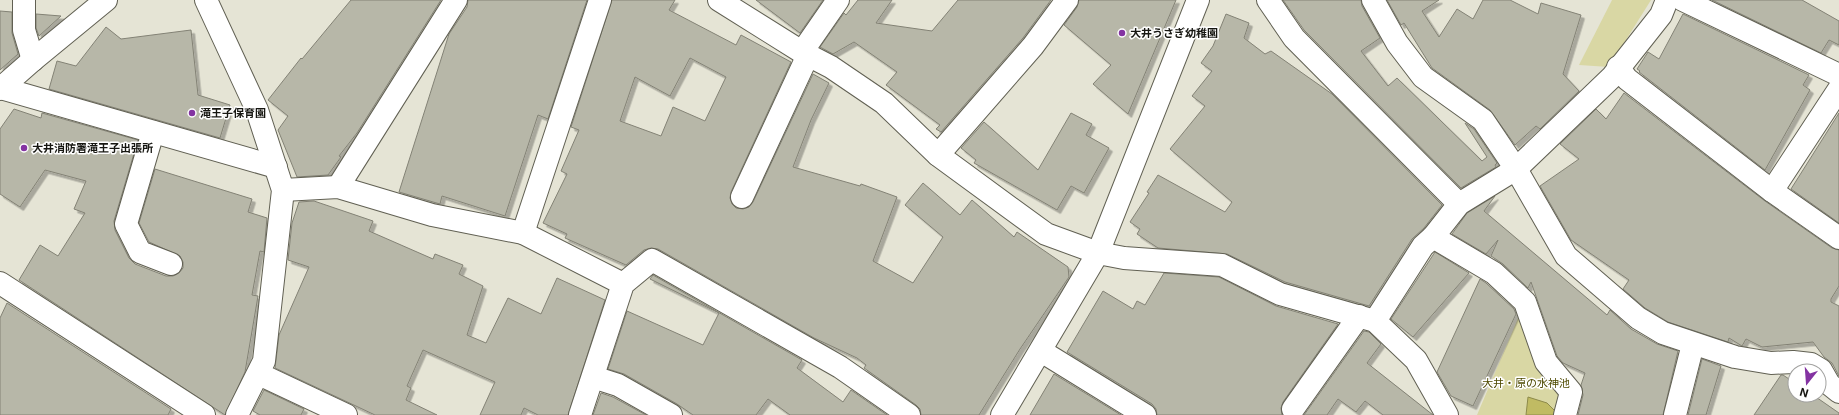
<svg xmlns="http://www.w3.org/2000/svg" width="1839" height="415" viewBox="0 0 1839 415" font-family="Inter,'Noto Sans JP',sans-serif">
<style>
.green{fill:#d9d7a4}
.water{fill:#c0bb63;stroke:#8d8a4a}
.building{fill:#b7b7a8;stroke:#838275;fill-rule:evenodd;filter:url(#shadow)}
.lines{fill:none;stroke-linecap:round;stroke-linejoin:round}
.minor-casing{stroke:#616053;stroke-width:24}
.minor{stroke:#fff;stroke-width:22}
.poi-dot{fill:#8433a2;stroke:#fff;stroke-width:1.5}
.labels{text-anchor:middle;stroke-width:3;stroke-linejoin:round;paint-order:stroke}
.poi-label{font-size:11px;font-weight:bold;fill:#161611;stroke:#fff;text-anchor:start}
.park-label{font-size:11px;fill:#4e4a01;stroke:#fff}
</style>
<defs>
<filter id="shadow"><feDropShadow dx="3.5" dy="3.5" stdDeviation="0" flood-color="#0004"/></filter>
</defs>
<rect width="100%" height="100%" fill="#e5e4d5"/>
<g class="green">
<path d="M1612,0H1651L1609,67L1579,65Z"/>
<path d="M1522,309L1566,389L1561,415H1477Z"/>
</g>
<path class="water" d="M1528,397L1547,403L1556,412V415H1526Z"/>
<g class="building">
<path d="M351,0H441L357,133L339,156L341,157L328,175L297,177L278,130L288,116L268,100L301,58L302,59Z"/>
<path d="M468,0H587L548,119L538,115L505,216L442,196L440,204L399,192L449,34L467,7Z"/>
<path d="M612,0H675L669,10L736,45L741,35L791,62L731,192L730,198L732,204L736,208L743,209L749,207L753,202L813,74L829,83L811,120L793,167L860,186L861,184L897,197L873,261L913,283L943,237L905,205L923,183L960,215L972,200L1014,237L1017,232L1068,267L1069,277L1020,349L979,415H921L920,409L916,405L864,368L866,365L857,358L814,338L658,249L651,248L644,250L626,265L565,238L567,234L543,223L567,174L561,171L579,130L571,127ZM690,58L726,77L705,121L673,107L661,136L620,121L635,77L670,96Z"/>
<path d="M756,0H823L800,33Z"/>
<path d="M858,0H892L876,23L932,31L958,0H1051L1023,38L941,132L936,129L940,125L886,85L897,72L854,42L833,54L820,47L844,13L846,15Z"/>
<path d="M1079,0H1176L1128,114L1093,84L1111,65L1064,25L1077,7Z"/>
<path d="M1283,0H1361L1362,6L1380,38L1361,51L1388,86L1397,78L1482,161L1487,157L1465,123L1474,129L1497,163L1495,165L1496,167L1461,188L1304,30Z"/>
<path d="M1387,0H1439L1422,11L1439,37L1457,9L1473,19L1483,0H1510L1538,14L1541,3L1581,15L1563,74L1579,91L1540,129L1536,126L1515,145L1490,110L1432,68L1404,23L1401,25Z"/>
<path d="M1712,0H1802L1839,21V45L1829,40L1821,53Z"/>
<path d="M0,11L12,12V33L18,54L0,70Z"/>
<path d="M36,14L61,16L39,36L36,28Z"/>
<path d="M1226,14L1249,23L1244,38L1265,54L1271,51L1332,94L1442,205L1424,228L1412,239L1369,306L1285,282L1227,254L1158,248L1137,234L1140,229L1130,222L1149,193L1147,192L1158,175L1225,212L1232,202L1170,149L1205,106L1192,96L1212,71L1201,63L1213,46Z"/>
<path d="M1683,14L1809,75L1803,85L1810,90L1765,170L1639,72L1640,71L1637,69L1648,52L1659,59Z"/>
<path d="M106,27L121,39L191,30L198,95L230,105L220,138L49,89L57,61L76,66Z"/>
<path d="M1624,93L1765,201L1832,248L1839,250V286L1831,299V302L1839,306V376L1832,363L1824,357L1813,342L1762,347L1746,339L1742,346L1729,338L1728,342L1668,322L1645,308L1623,289L1629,280L1571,240L1540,186L1579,159L1560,144L1596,109L1606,119Z"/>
<path d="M14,109L41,118L42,113L138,140L114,221L115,230L129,258L135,264L166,276H173L179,273L183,268V262L180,256L149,242L139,223L155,169L252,199L248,212L267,218L264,252L260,251L252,295L258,296L245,372L225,415L19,280L40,245L58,256L85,213L74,209L86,181L45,170L20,207L0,194V129Z"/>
<path d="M1071,113L1092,124L1086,135L1109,148L1084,193L1071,186L1057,210L974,163L976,160L961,148L984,122L1038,170Z"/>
<path d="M1839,113V223L1791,189Z"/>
<path d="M1495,196L1484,211L1607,315L1610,310L1631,329L1657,344L1678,351L1663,415H1578L1583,395L1581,385L1585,373L1563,363L1557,356L1531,282L1528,288L1503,264L1491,256L1498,240L1486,254L1452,234L1467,213Z"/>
<path d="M314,201L373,221L369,231L433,259L435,254L463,265L459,274L483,286L467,335L486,343L508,298L541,314L557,278L605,300L568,415H538L524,408L521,415H480L495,382L423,350L407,386L411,388L406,400L437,415H375L275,368L279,335L309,267L288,260L292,223L299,202Z"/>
<path d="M1435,252L1469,273L1413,337L1391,319Z"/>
<path d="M1164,273L1219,277L1276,306L1338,324L1283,402L1281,408L1282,415H1157L1156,409L1152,404L1067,352L1103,291L1133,309L1137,301L1145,305Z"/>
<path d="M653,275L802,360L797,368L843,402L851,390L887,415H790L768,399L756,415H693L677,404L624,374L608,369L627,311L703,345L719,313L650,279Z"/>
<path d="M1480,279L1486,283L1514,309L1516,314L1473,406L1451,396L1437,372Z"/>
<path d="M7,303L171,409L168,415H0V318Z"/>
<path d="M1364,331L1369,332L1381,344L1367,363L1433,415H1383L1365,401L1356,412L1338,399L1327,415H1304Z"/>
<path d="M1702,359L1721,366L1706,415H1688Z"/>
<path d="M1054,374L1121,415H1030Z"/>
<path d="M1781,375H1783L1795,383V395H1813L1839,413V415H1754Z"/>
<path d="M264,390L304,409L301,415H260L253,411Z"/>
<path d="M601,393L613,397L646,415H593Z"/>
</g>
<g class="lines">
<defs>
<g id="minor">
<path d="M24,0V30L33,60"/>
<path d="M206,0L257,110L283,190L264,361L237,415"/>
<path d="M719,0L802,52L831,67L884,103L938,155L1046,234L1098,253L1124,258L1222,265L1280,294L1375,321L1416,360L1447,415"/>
<path d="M1268,0L1294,38L1459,204"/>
<path d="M1373,0L1397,43L1423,77L1483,120L1516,169L1566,256L1638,318L1663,333L1735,357L1771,363L1793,362L1811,364L1821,370L1829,384L1839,392"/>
<path d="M1683,0L1839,75"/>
<path d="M802,52L838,0"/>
<path d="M1618,67L1627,79L1772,191L1839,238"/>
<path d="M1,88L276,167"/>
<path d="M0,89L33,60L106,0"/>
<path d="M153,132L126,224L140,252L171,264"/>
<path d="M938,155L1033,46L1067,0"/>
<path d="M338,187L456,0"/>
<path d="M283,190L338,187L432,215L523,233L623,284"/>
<path d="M1772,191L1839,89"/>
<path d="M742,197L808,55"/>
<path d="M523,233L600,0"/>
<path d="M1433,237L1494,273L1525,302L1546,362L1571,392L1565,415"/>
<path d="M0,283L204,415"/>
<path d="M1375,321L1423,246L1433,237L1459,204L1516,169L1612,77L1661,15L1667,0"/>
<path d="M1041,351L1145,415"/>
<path d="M259,374L346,415"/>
<path d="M593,377L618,385L671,415"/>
<path d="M1293,409L1359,316"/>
<path d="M580,415L623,284L652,260L840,367L909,415"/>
<path d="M1002,415L1098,253L1198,0"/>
<path d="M1675,415L1693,344"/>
</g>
</defs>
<use href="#minor" class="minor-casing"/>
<use href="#minor" class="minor"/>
</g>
<g class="poi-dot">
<circle cx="1122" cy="33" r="4"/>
<circle cx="192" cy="113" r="4"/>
<circle cx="24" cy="148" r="4"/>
</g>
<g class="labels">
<g class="poi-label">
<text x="1130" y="37">大井うさぎ幼稚園</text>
<text x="200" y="117">滝王子保育園</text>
<text x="32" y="152">大井消防署滝王子出張所</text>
</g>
<g class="park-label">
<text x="1526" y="387">大井・原の水神池</text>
</g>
</g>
<g transform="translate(1807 383) rotate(197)"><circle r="19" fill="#ffffff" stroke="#a2a2a0"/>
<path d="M0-3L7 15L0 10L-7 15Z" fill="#8433a2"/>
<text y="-6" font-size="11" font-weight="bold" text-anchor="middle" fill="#161611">N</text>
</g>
</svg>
